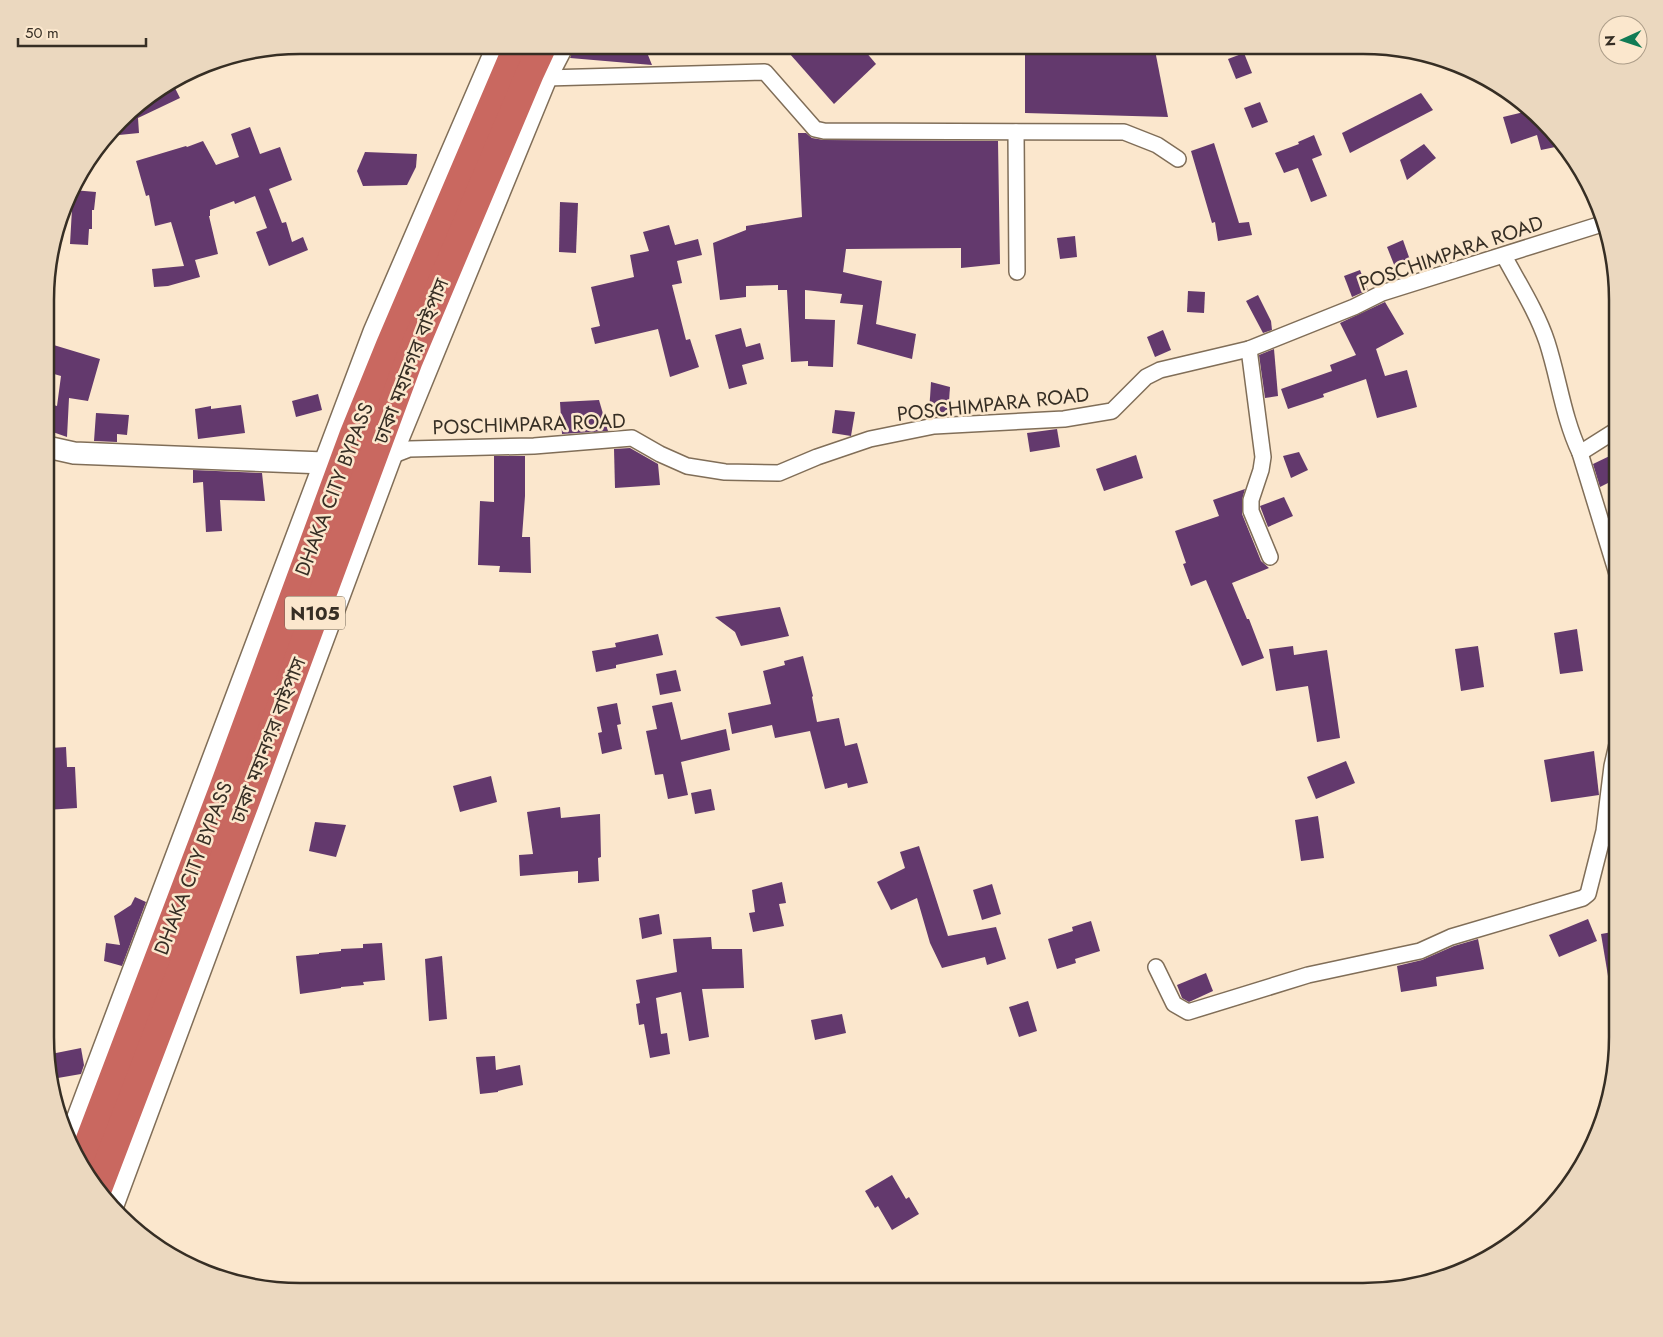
<svg xmlns="http://www.w3.org/2000/svg" width="1663" height="1337" viewBox="0 0 1663 1337" font-family="Jost,'Noto Sans Bengali',sans-serif">
<style>
.building{fill:#63396d}
.lines{fill:none;stroke-linecap:round;stroke-linejoin:round}
.street-casing{stroke:#806e58;stroke-width:18}
.secondary-casing{stroke:#806e58;stroke-width:24}
.highway-casing{stroke:#96544b;stroke-width:30}
.street{stroke:#fff;stroke-width:15}
.secondary{stroke:#fff;stroke-width:21}
.highway{stroke:#c96860;stroke-width:28}
.labels{text-anchor:middle;stroke-width:5;stroke-linejoin:round;paint-order:stroke}
.shield{fill:#fbe7cd;stroke:#716657;stroke-width:1}
.shield-label{font-size:19px;font-weight:bold;fill:#362e24}
.street-label{font-size:20px;fill:#362e24;stroke:#fbe7cd}
.rim{fill:none;stroke:#362e24;stroke-width:2.5}
</style>
<rect width="100%" height="100%" fill="#fbe7cd"/>
<g class="building">
<path d="M575,45H589L603,50L606,45H644L652,65L570,58Z"/>
<path d="M782,45H860L876,64L834,104Z"/>
<path d="M1025,45H1154L1168,117L1025,113Z"/>
<path d="M1244,53L1252,73L1236,79L1228,59Z"/>
<path d="M174,86L180,98L138,118L139,133L109,136L132,108Z"/>
<path d="M1421,93L1433,110L1350,153L1342,133Z"/>
<path d="M1260,102L1268,122L1252,128L1244,108Z"/>
<path d="M1532,109L1554,138L1560,146L1541,150L1537,135L1511,144L1503,117L1532,110Z"/>
<path d="M250,127L260,154L280,147L292,180L269,189L282,223L286,222L292,242L303,237L308,250L269,266L256,232L267,228L255,196L235,204L234,201L210,210V216H209L218,254L195,260L200,277L168,286L154,287L152,269L184,266L171,222L155,226L149,195L146,196L136,161L186,146L187,147L203,141L216,165L239,157L231,134Z"/>
<path d="M798,133H806L812,138L824,140L998,141L1000,264L961,268V248L846,249L843,272L882,281L876,324L916,334L912,359L857,344L863,305L840,303L842,294L805,290V319L835,320L833,367L808,366V361L791,362L787,290H778V285L746,286V297L720,300L713,243L746,230V226L802,217Z"/>
<path d="M1314,135L1322,155L1312,159L1327,196L1311,202L1298,168L1284,173L1275,153L1299,144L1298,142Z"/>
<path d="M1214,143L1239,223L1249,222L1252,235L1218,241L1215,222L1212,223L1191,151Z"/>
<path d="M1424,144L1436,158L1407,180L1400,160Z"/>
<path d="M365,152L417,154L416,167L407,185L363,186L357,171Z"/>
<path d="M73,190L96,192L94,210H92V229H89L88,245L70,244L72,209L67,208Z"/>
<path d="M560,202L578,203L576,253L559,252Z"/>
<path d="M669,225L675,245L698,239L702,255L677,261L682,283L672,285L686,340L690,339L699,367L670,377L658,329L595,344L591,328L600,326L591,287L634,277L630,255L649,251L643,232Z"/>
<path d="M1075,236L1077,257L1060,259L1057,238Z"/>
<path d="M1403,240L1410,260L1395,267L1387,247Z"/>
<path d="M1360,270L1368,290L1352,297L1344,276Z"/>
<path d="M1188,291L1205,292L1204,313L1187,312Z"/>
<path d="M1258,295L1271,321L1272,330L1263,333L1246,301Z"/>
<path d="M1385,302L1404,334L1376,349L1385,376L1407,370L1417,407L1377,418L1366,379L1323,394L1324,397L1288,409L1281,389L1332,371L1330,365L1356,355L1340,323Z"/>
<path d="M741,328L746,347L760,343L764,359L742,365L747,384L729,389L715,335Z"/>
<path d="M1163,330L1171,350L1155,357L1147,337Z"/>
<path d="M47,343L100,359L88,401L69,398L67,437L47,430V403L57,406L61,376L47,372Z"/>
<path d="M1274,349L1278,396L1265,398L1259,355Z"/>
<path d="M931,382L950,387L948,416H941L929,413Z"/>
<path d="M318,394L322,410L296,417L292,401Z"/>
<path d="M599,400L608,431L562,434L560,402Z"/>
<path d="M241,405L245,433L198,439L195,409L211,406V409Z"/>
<path d="M835,410L855,412L851,436L832,433Z"/>
<path d="M96,413L129,415L127,435L117,434V442L94,441Z"/>
<path d="M1057,429L1060,447L1030,452L1027,433Z"/>
<path d="M630,448L658,464L660,485L615,488L614,449Z"/>
<path d="M1299,452L1308,470L1291,478L1283,456Z"/>
<path d="M1618,452V478L1600,487L1593,464Z"/>
<path d="M1136,455L1143,478L1104,491L1096,469Z"/>
<path d="M494,456H525V496L522,537H530L531,573L499,572L500,566L478,565L480,501L494,502Z"/>
<path d="M193,470L262,473L265,501L220,500L222,531L206,532L203,482L193,483Z"/>
<path d="M1245,489L1242,500V514L1261,561L1269,568L1232,583L1247,619H1249L1264,658L1242,666L1206,580L1191,586L1183,564L1186,563L1175,531L1219,516L1213,500Z"/>
<path d="M1284,497L1293,516L1268,527L1260,506Z"/>
<path d="M780,607L789,636L741,646L735,632L715,617Z"/>
<path d="M1577,629L1583,671L1560,674L1554,633Z"/>
<path d="M658,634L663,655L616,665V668L596,672L592,651L616,647L615,643Z"/>
<path d="M1293,646L1294,655L1327,650L1340,738L1317,742L1308,686L1276,691L1269,649Z"/>
<path d="M1478,646L1484,687L1461,691L1455,649Z"/>
<path d="M803,656L813,696L812,697L817,722L839,718L845,746L857,743L868,783L848,788L847,783L825,789L810,731L775,738L772,725L732,734L728,713L771,704L763,671L785,665L784,661Z"/>
<path d="M676,670L681,691L660,695L656,674Z"/>
<path d="M672,702L681,740L726,729L730,750L681,762L688,795L668,799L663,774L655,775L646,731L657,729L652,706Z"/>
<path d="M617,703L621,724L617,725L622,749L602,754L598,733L602,732L597,707Z"/>
<path d="M66,747L67,767H75L77,808L46,810V794L51,793L50,748Z"/>
<path d="M1594,751L1599,795L1551,802L1544,760Z"/>
<path d="M1346,761L1355,783L1316,799L1307,777Z"/>
<path d="M491,776L497,802L460,812L453,786Z"/>
<path d="M711,789L715,810L695,814L691,793Z"/>
<path d="M560,807L561,818L600,814L601,857L598,858L599,881L578,883V871L520,876L519,855L533,854L527,812Z"/>
<path d="M1318,816L1324,858L1301,861L1295,820Z"/>
<path d="M315,822L346,825L336,857L309,851Z"/>
<path d="M919,846L948,936L996,927L1006,959L987,965L985,957L942,968L930,943L917,898L891,910L877,882L905,868L900,852Z"/>
<path d="M782,882L786,903L779,904L784,926L753,932L749,913L755,912L752,890Z"/>
<path d="M992,884L1001,914L982,920L973,890Z"/>
<path d="M135,897L146,902L122,966L104,961L106,943L120,945L114,916L131,905Z"/>
<path d="M659,914L662,934L642,939L639,918Z"/>
<path d="M1588,919L1597,941L1559,957L1549,935Z"/>
<path d="M1091,921L1100,951L1075,959L1076,963L1057,969L1048,939L1073,931L1072,927Z"/>
<path d="M1618,931L1617,987L1610,988L1601,934Z"/>
<path d="M711,937L712,949H742L744,988L702,989L709,1037L689,1041L681,992L656,998L661,1034L667,1033L670,1054L650,1058L644,1024L639,1025L636,1004L640,1003L636,980L677,972L673,939Z"/>
<path d="M1478,939L1484,969L1436,977L1437,986L1401,992L1397,966L1422,960L1454,946Z"/>
<path d="M382,943L385,980L363,982L364,985L341,987V988L300,994L296,956L319,954V953L341,951V949L363,948V944Z"/>
<path d="M442,956L447,1019L429,1021L425,959Z"/>
<path d="M1206,973L1213,991L1189,1002L1182,998L1177,985Z"/>
<path d="M1028,1001L1037,1031L1019,1037L1009,1007Z"/>
<path d="M842,1014L846,1033L815,1040L811,1020Z"/>
<path d="M81,1048L84,1065L81,1074L52,1079L46,1055Z"/>
<path d="M495,1056L496,1070L520,1065L523,1085L498,1091V1092L480,1094L476,1057Z"/>
<path d="M892,1175L906,1199L909,1197L919,1214L892,1230L878,1206L875,1208L865,1191Z"/>
</g>
<g class="lines">
<defs>
<g id="street">
<path d="M546,78L765,72L815,129L824,131L1124,132L1157,145L1178,159"/>
<path d="M1016,132L1017,272"/>
<path d="M1504,256C1519,284 1537,312 1547,342C1559,379 1563,417 1580,453L1618,577"/>
<path d="M1249,349L1263,457L1261,470L1251,500V511L1270,557"/>
<path d="M1580,453L1618,429"/>
<path d="M391,456L409,449L534,446L632,438L660,454L687,466L725,472L779,473L817,457L870,439L934,426L1064,419L1112,411L1146,377L1160,370L1249,349L1354,307L1382,293L1605,223"/>
<path d="M1156,967L1174,1004L1188,1012L1308,975L1420,951L1451,937L1583,898L1588,894L1604,831L1612,766L1618,740"/>
</g>
<g id="secondary">
<path d="M47,447L74,453L324,463"/>
<path d="M69,1141L374,332L498,45"/>
<path d="M113,1205L391,456L546,78L563,45"/>
</g>
<g id="highway">
<path d="M81,1163L223,789L353,436L390,345L518,45"/>
<path d="M99,1186L245,803L409,360L530,73L543,45"/>
</g>
</defs>
<use href="#street" class="street-casing"/>
<use href="#secondary" class="secondary-casing"/>
<use href="#highway" class="highway-casing"/>
<use href="#street" class="street"/>
<use href="#secondary" class="secondary"/>
<use href="#highway" class="highway"/>
</g>
<g class="labels">
<rect class="shield" x="285" y="596.5" width="60" height="33" rx="4"/>
<g class="shield-label">
<text x="315" y="620">N105</text>
</g>
<g class="street-label">
<text transform="translate(1451 253) rotate(-19)" y="7">POSCHIMPARA ROAD</text>
<text transform="translate(411 361) rotate(-69)" y="7">ঢাকা মহানগর বাইপাস</text>
<text transform="translate(993 404) rotate(-6)" y="7">POSCHIMPARA ROAD</text>
<text transform="translate(529 424) rotate(-2)" y="7">POSCHIMPARA ROAD</text>
<text transform="translate(334 489) rotate(-69)" y="7">DHAKA CITY BYPASS</text>
<text transform="translate(268 740) rotate(-69)" y="7">ঢাকা মহানগর বাইপাস</text>
<text transform="translate(193 868) rotate(-69)" y="7">DHAKA CITY BYPASS</text>
</g>
</g>
<path d="M0 0H1663V1337H0ZM300 54H1363A246 246 0 0 1 1609 300V1037A246 246 0 0 1 1363 1283H300A246 246 0 0 1 54 1037V300A246 246 0 0 1 300 54Z" fill="#ebd8bf" fill-rule="evenodd"/>
<path class="rim" d="M300 54H1363A246 246 0 0 1 1609 300V1037A246 246 0 0 1 1363 1283H300A246 246 0 0 1 54 1037V300A246 246 0 0 1 300 54Z"/>
<g transform="translate(1623 40) rotate(267)"><circle r="24" fill="#fbe7cd" stroke="#ac9d89"/>
<path d="M0-4L9 19L0 12L-9 19Z" fill="#117b55"/>
<text y="-8" font-size="14" font-weight="bold" text-anchor="middle" fill="#362e24">N</text>
</g>
<path d="M18 38v8h128v-8" fill="none" stroke="#362e24" stroke-width="2.5"/>
<text x="25" y="38" font-size="15" fill="#362e24" stroke="#fbe7cd" stroke-width="4" paint-order="stroke">50 m</text>
</svg>
